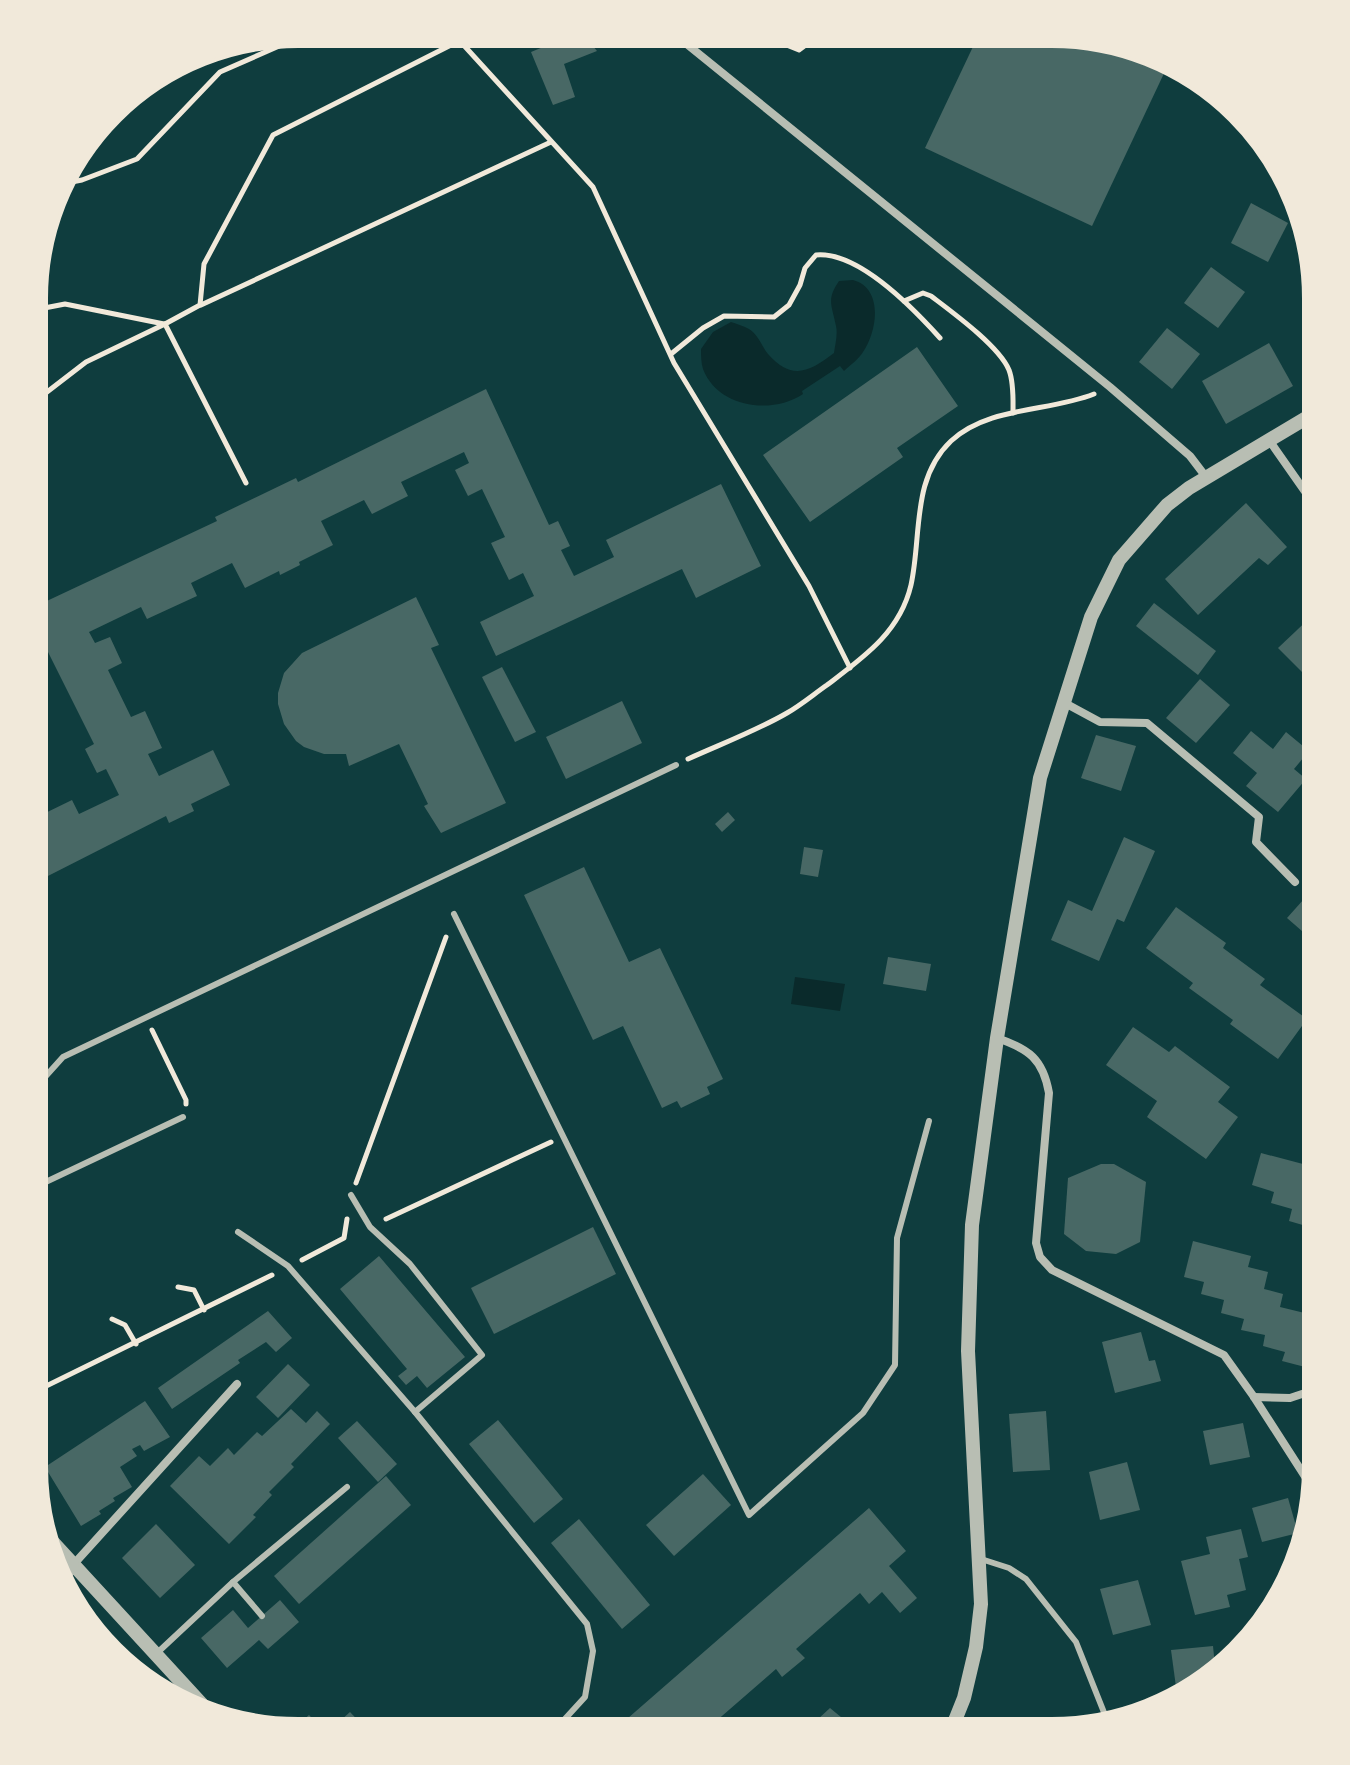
<svg xmlns="http://www.w3.org/2000/svg" width="1350" height="1765" viewBox="0 0 1350 1765" font-family="Quicksand,sans-serif">
<style>
.water{fill:#0a2a2b}
.building{fill:#486865}
.lines{fill:none;stroke-linecap:round;stroke-linejoin:round}
.path{stroke:#f1e9da;stroke-width:5}
.service{stroke:#b8beb3;stroke-width:6}
.minor{stroke:#b8beb3;stroke-width:8}
.tertiary{stroke:#b8beb3;stroke-width:14}
.rim{fill:none;stroke:#f1e9da;stroke-width:4}
</style>
<rect width="100%" height="100%" fill="#0f3d3e"/>
<g class="water">
<path d="M853,280C883,288 878,330 863,352C859,359 850,365 844,371L840,366L802,391L803,394C772,415 718,408 703,369C701,363 701,355 701,349L713,332L731,322C737,324 744,326 749,329C758,334 762,347 768,354C792,381 809,372 834,353C835,345 838,334 836,326C832,305 826,300 839,281Z"/>
<path d="M795,977L845,984L840,1011L791,1004Z"/>
</g>
<g class="building">
<path d="M577,33L583,34L597,51L564,64L575,97L553,105L531,52Z"/>
<path d="M979,34H1088L1167,67L1092,226L925,148Z"/>
<path d="M1281,169L1290,180L1293,191L1275,182Z"/>
<path d="M1251,203L1288,223L1268,262L1231,243Z"/>
<path d="M1211,267L1245,292L1218,328L1184,303Z"/>
<path d="M1318,295V328L1304,303Z"/>
<path d="M1167,328L1200,354L1172,389L1139,362Z"/>
<path d="M1269,343L1293,386L1226,424L1202,381Z"/>
<path d="M917,347L958,406L897,448L903,457L810,522L763,455Z"/>
<path d="M486,389L549,525L558,521L570,546L561,550L574,576L614,557L606,540L721,484L761,566L696,598L682,569L496,656L480,622L534,596L523,573L509,580L491,543L505,537L482,489L468,496L455,470L469,463L464,452L401,482L408,496L372,514L364,500L321,521L333,545L299,562L300,565L280,575L279,571L245,588L232,563L191,583L197,596L147,619L141,607L89,632L95,643L110,637L122,663L108,670L131,717L145,711L162,748L148,754L159,776L213,750L230,785L191,804L194,811L169,823L166,816L44,878L46,880L42,882L46,890L33,896V819L72,800L79,814L119,795L106,769L97,773L85,749L94,744L34,624V607L217,521L215,517L296,478L298,482Z"/>
<path d="M1246,503L1287,547L1268,565L1259,558L1198,615L1165,579Z"/>
<path d="M416,597L439,645L431,648L506,803L441,833L424,806L428,804L399,744L349,766L346,754H324L304,747L296,741L284,724L278,704V693L284,673L302,653Z"/>
<path d="M1154,603L1216,651L1198,675L1136,626Z"/>
<path d="M1315,613L1318,616V688L1278,648Z"/>
<path d="M502,667L536,732L515,742L482,677Z"/>
<path d="M1200,679L1230,705L1196,743L1166,718Z"/>
<path d="M622,701L642,743L566,779L546,737Z"/>
<path d="M1251,731L1273,749L1286,732L1309,751L1294,769L1306,779L1278,812L1246,786L1257,773L1233,753Z"/>
<path d="M1096,735L1136,746L1121,791L1081,778Z"/>
<path d="M728,812L735,820L722,832L715,824Z"/>
<path d="M1124,837L1155,851L1124,922L1117,919L1099,961L1051,940L1068,900L1092,911Z"/>
<path d="M804,847L823,850L818,877L800,874Z"/>
<path d="M584,867L629,962L660,948L723,1079L707,1087L710,1094L681,1108L677,1101L662,1108L623,1026L593,1040L524,895Z"/>
<path d="M1312,890L1318,895V945L1287,918Z"/>
<path d="M1176,907L1226,943L1223,948L1265,979L1260,985L1307,1019L1278,1059L1230,1024L1233,1020L1189,988L1193,983L1146,948Z"/>
<path d="M888,957L931,964L926,991L883,984Z"/>
<path d="M1133,1027L1169,1052L1175,1046L1230,1087L1218,1102L1238,1117L1206,1159L1147,1117L1157,1101L1106,1065Z"/>
<path d="M1261,1153L1318,1168V1240L1310,1239L1313,1228L1289,1221L1292,1209L1271,1203L1274,1192L1252,1185Z"/>
<path d="M1101,1164H1114L1146,1182L1140,1242L1116,1254L1086,1251L1064,1234L1068,1178Z"/>
<path d="M593,1227L616,1274L494,1334L471,1288Z"/>
<path d="M1193,1241L1251,1256L1248,1267L1268,1272L1264,1289L1283,1294L1280,1307L1317,1316V1349L1310,1347L1305,1367L1282,1361L1285,1352L1263,1346L1265,1335L1241,1330L1244,1319L1221,1313L1224,1300L1201,1294L1204,1282L1184,1277Z"/>
<path d="M379,1256L465,1357L427,1388L417,1376L406,1385L398,1376L407,1369L340,1289Z"/>
<path d="M268,1311L292,1338L276,1352L266,1342L238,1360L240,1363L172,1409L158,1388Z"/>
<path d="M1141,1332L1149,1361L1155,1360L1161,1381L1115,1393L1102,1342Z"/>
<path d="M288,1364L310,1385L278,1418L256,1397Z"/>
<path d="M145,1401L170,1437L144,1451L140,1445L132,1449L137,1456L120,1467L132,1487L113,1498L115,1501L99,1511L101,1514L81,1526L45,1467Z"/>
<path d="M291,1409L306,1423L317,1411L330,1424L291,1464L294,1467L269,1492L272,1495L253,1515L256,1517L229,1544L170,1486L199,1456L210,1466L228,1448L234,1455L257,1432L262,1436Z"/>
<path d="M1046,1411L1050,1470L1013,1472L1009,1414Z"/>
<path d="M498,1420L563,1499L534,1523L469,1444Z"/>
<path d="M357,1421L397,1464L378,1482L338,1438Z"/>
<path d="M1243,1423L1250,1457L1210,1465L1203,1431Z"/>
<path d="M1307,1433H1317V1452L1307,1453Z"/>
<path d="M1127,1462L1140,1510L1100,1520L1089,1472Z"/>
<path d="M703,1474L731,1505L674,1556L646,1525Z"/>
<path d="M386,1476L411,1505L299,1604L274,1576Z"/>
<path d="M1288,1498L1298,1533L1262,1542L1252,1508Z"/>
<path d="M869,1508L906,1551L889,1566L917,1598L900,1613L882,1592L869,1604L860,1593L796,1649L805,1658L782,1677L776,1669L707,1729L709,1732H612Z"/>
<path d="M579,1519L650,1605L622,1629L551,1543Z"/>
<path d="M156,1524L195,1565L160,1598L122,1558Z"/>
<path d="M1241,1529L1248,1557L1239,1559L1246,1590L1227,1595L1230,1607L1195,1615L1181,1561L1210,1554L1206,1537Z"/>
<path d="M1138,1580L1151,1625L1113,1635L1100,1589Z"/>
<path d="M280,1600L299,1622L268,1649L259,1640L227,1668L201,1638L233,1610L248,1628Z"/>
<path d="M1213,1646L1215,1666L1193,1685L1176,1687L1171,1650Z"/>
<path d="M830,1708L859,1732H804Z"/>
<path d="M350,1712L368,1731H329Z"/>
<path d="M309,1715L324,1731H291Z"/>
<path d="M1016,1722L1035,1733H1010Z"/>
</g>
<g class="lines">
<g class="path">
<path d="M441,32L453,44"/>
<path d="M757,33L799,50L811,41L815,34"/>
<path d="M459,40L593,187L674,363L809,586L850,668"/>
<path d="M61,184L82,180L137,159L220,72L311,32"/>
<path d="M904,301L923,293L931,296C952,312 999,346 1009,370C1014,383 1013,400 1013,413"/>
<path d="M201,305L551,142"/>
<path d="M34,310L65,304L164,324"/>
<path d="M671,354L703,328L724,316L774,317L789,305L800,285L805,268L816,255C858,251 913,308 940,338"/>
<path d="M34,402L86,362L165,324"/>
<path d="M246,483L165,324L200,305L204,264L273,135L453,44L467,33"/>
<path d="M688,759C721,744 756,731 787,713C801,705 814,694 827,685C864,657 900,632 911,585C922,535 911,479 951,441C989,406 1049,412 1094,394"/>
<path d="M152,1030L186,1100V1104"/>
<path d="M356,1183L446,937"/>
<path d="M386,1219L551,1142"/>
<path d="M302,1260L344,1238L347,1219"/>
<path d="M178,1287L194,1290L204,1310"/>
<path d="M112,1319L125,1325L136,1344"/>
<path d="M32,1393L272,1275"/>
</g>
<g class="service">
<path d="M692,48L700,33"/>
<path d="M454,914L749,1515L863,1413L895,1365L897,1238L929,1121"/>
<path d="M36,1087L63,1057L676,765"/>
<path d="M33,1105L36,1087L33,1081"/>
<path d="M33,1188L183,1117"/>
<path d="M238,1232L288,1266L415,1412L482,1355L410,1264L370,1227L351,1195"/>
<path d="M415,1412L587,1624L593,1651L585,1697L553,1732"/>
<path d="M981,1559L1009,1568L1026,1579L1076,1642L1107,1720"/>
<path d="M233,1582L262,1616"/>
<path d="M156,1654L233,1582L347,1487"/>
</g>
<g class="minor">
<path d="M673,33L1110,387L1190,456L1206,477"/>
<path d="M1269,440L1318,510"/>
<path d="M1063,702L1100,722L1147,723L1259,817L1256,842L1295,882"/>
<path d="M997,1038C1029,1049 1043,1059 1049,1093L1036,1243L1040,1257L1052,1270L1224,1355L1254,1397L1315,1492"/>
<path d="M1254,1397L1290,1398L1317,1389"/>
<path d="M73,1565L237,1384"/>
</g>
<g class="tertiary">
<path d="M48,1537L207,1710"/>
<path d="M65,1592L64,1576L72,1565"/>
<path d="M950,1733L964,1698L976,1647L981,1604L968,1351L972,1225L997,1038L1040,778L1091,617L1119,560L1167,505L1189,488L1318,411"/>
</g>
</g>
<path d="M0 0H1350V1765H0ZM298 46H1052A252 252 0 0 1 1304 298V1467A252 252 0 0 1 1052 1719H298A252 252 0 0 1 46 1467V298A252 252 0 0 1 298 46Z" fill="#f1e9da" fill-rule="evenodd"/>
<path class="rim" d="M298 46H1052A252 252 0 0 1 1304 298V1467A252 252 0 0 1 1052 1719H298A252 252 0 0 1 46 1467V298A252 252 0 0 1 298 46Z"/>
</svg>
